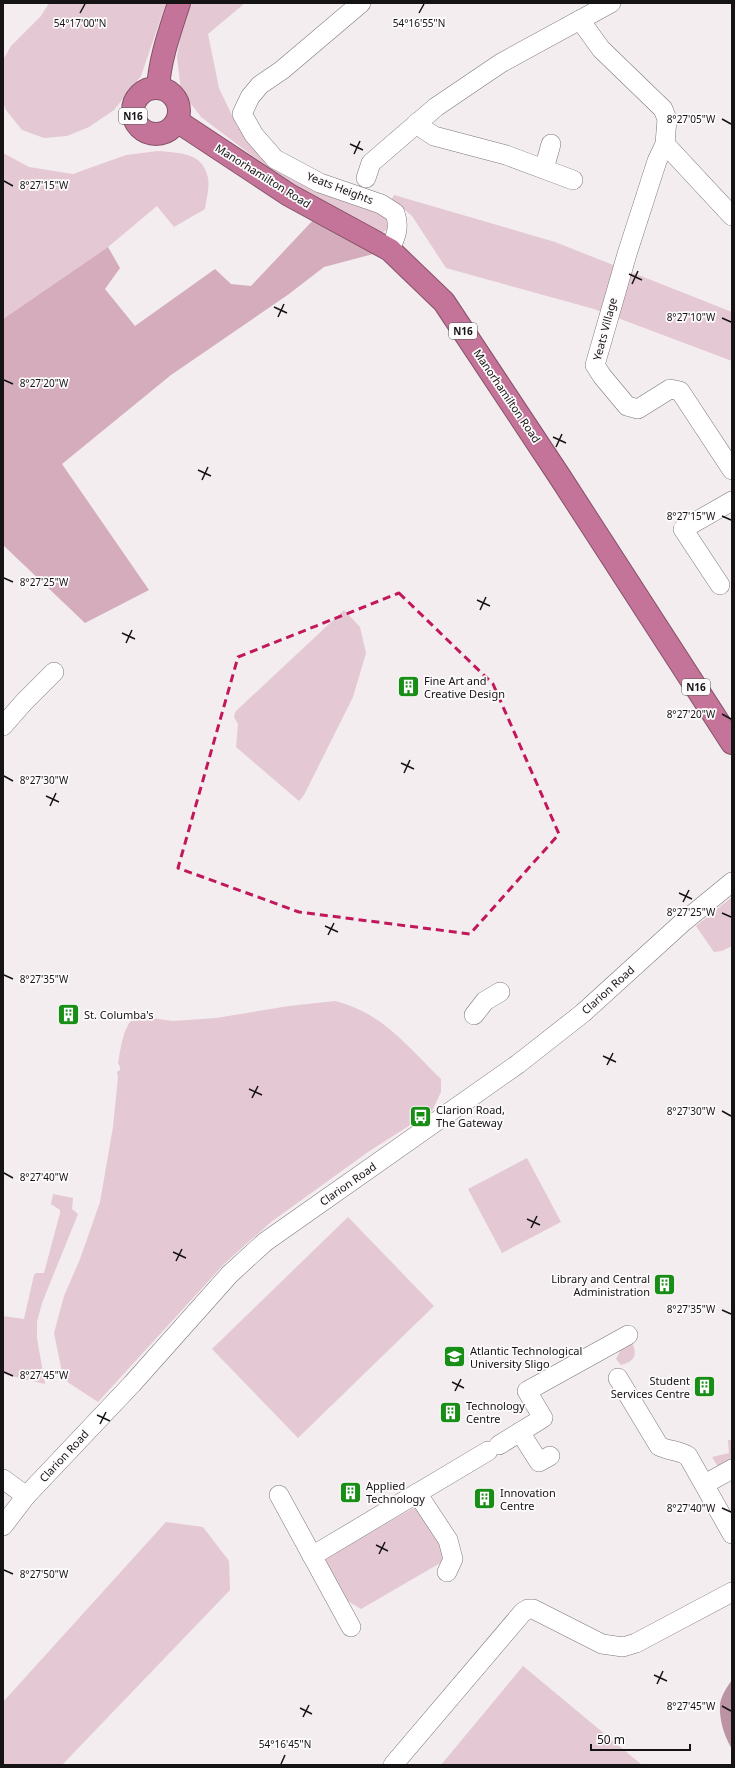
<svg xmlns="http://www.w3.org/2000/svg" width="735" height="1768" viewBox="0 0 735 1768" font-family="'Noto Sans',sans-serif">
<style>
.green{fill:#e4c8d3}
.forest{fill:#d5acbc}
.water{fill:#bb93a3}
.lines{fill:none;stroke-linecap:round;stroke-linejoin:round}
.minor-casing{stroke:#7c7779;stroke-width:20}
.highway-casing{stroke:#875269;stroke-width:24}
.minor{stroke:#fff;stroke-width:19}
.highway{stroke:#c47498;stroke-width:22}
.marked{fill:none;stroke:#c2185b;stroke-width:3;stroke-dasharray:8 5;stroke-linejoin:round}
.ticks{fill:none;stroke:#151313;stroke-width:1.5}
.labels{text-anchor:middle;stroke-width:3.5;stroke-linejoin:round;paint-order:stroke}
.shield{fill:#fefbfc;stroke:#5b5959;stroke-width:1}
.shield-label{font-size:10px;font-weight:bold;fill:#151313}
.street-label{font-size:11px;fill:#151313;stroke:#fefbfc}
.poi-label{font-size:11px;fill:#151313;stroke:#fefbfc;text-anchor:start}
.ticks-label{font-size:10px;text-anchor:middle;fill:#151313;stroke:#fefbfc;stroke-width:3.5;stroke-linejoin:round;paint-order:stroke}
</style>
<rect width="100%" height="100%" fill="#f3edef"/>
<g class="green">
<path d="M49,3H166L141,76L114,110L89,127L67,136L44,138L22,130L6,110L3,102V60L11,46L41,16Z"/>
<path d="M189,3H245L208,34L219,88L237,126L264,160L375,209L391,221L389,229L379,234L294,187L201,117L181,91L177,57L183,19Z"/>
<path d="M158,151C179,153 203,152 208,178C210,187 206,200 205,209L174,227L157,206L108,247L3,319V153L29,167L73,174L126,155Z"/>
<path d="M394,195L555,242L732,312V361L594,309L446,268L412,216L392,199Z"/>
<path d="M344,610L360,627L366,653L353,697L304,795L299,801L236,747L238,724L234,717L235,712Z"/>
<path d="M732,897V946L722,951L714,952L696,926Z"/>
<path d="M335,1001C383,1013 407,1046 441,1079V1092L432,1111L368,1152L271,1222L225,1263L98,1402L69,1383L63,1377L54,1333L64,1296L80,1259L100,1202L113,1127L118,1077L117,1072L120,1070V1067L118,1063C121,1049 123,1023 137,1016L173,1021L216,1018L289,1006Z"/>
<path d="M527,1158L561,1222L502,1253L468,1189Z"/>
<path d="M53,1194L73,1198L72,1209L78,1214L42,1303L37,1322V1338L45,1384L3,1374V1316L24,1319L34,1275L36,1273H44L60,1213V1210L51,1204Z"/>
<path d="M348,1217L434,1306L298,1438L212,1349Z"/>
<path d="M629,1336C636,1350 640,1360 621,1365L616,1359L620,1351L619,1347Z"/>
<path d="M728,1440H732V1462L720,1470L712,1457L729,1453Z"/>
<path d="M417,1506L443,1548L442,1562L361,1609L348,1601L323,1560Z"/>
<path d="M166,1522L203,1527L229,1561L230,1590L62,1765H3V1702Z"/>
<path d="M523,1666L642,1765H643H441Z"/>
</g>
<path class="forest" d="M316,217L377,253L324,267L289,294L171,375L62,464L149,590L85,623L3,545V319L108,247L120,268L105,289L135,326L215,269L231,284L251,286Z"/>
<path class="water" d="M732,1680V1749C725,1738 719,1720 720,1706C720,1697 727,1687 732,1680Z"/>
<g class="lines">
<defs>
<g id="minor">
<path d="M361,3L282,70L260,85L250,97L242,114L254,135L275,159L320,183L381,204L395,213C400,227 396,236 390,250"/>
<path d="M580,20L601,49L663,109L667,119L665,144L657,161L627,254L595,365L602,376L627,406L638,409L670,389L680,391L732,470"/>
<path d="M418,122L422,128L434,136L506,155L573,180"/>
<path d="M665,144L732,216"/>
<path d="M544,169L551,144"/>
<path d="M366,178L371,163L436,107L501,63L611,3"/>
<path d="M720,585L683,529L732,501"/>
<path d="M3,726L24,702L54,672"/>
<path d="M474,1015L485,1001L500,992"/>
<path d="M618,1378L659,1446C668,1451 679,1450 688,1456L732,1534"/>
<path d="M520,1432L539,1462L550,1456"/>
<path d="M499,1445L543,1418L527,1391L628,1335"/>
<path d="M3,1479L26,1496"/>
<path d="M705,1484L732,1469"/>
<path d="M417,1493L448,1540L453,1559L447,1572"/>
<path d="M279,1495L351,1627"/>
<path d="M3,1526L26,1496L132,1384L230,1274L265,1242L518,1064L583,1013L682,923L732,882"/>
<path d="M312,1556L488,1451"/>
<path d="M393,1765L523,1612L528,1609H533L602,1644L623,1647L636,1643L732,1592"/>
</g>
<g id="highway">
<circle cx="156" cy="111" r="23"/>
<path d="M158,88C160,58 170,31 179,3"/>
<path d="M177,121L289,195L390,250L444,302L560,477L732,743"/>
</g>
</defs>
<use href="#minor" class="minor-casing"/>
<use href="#highway" class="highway-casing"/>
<use href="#minor" class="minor"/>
<use href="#highway" class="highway"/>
</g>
<path class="marked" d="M399,593L493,684L559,834L470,934L299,912L178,868L238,657Z"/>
<path class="ticks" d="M80,13L85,4M419,13L424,4M722,119L731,124M350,144L363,150M354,154L360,141M4,181L13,186M629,274L642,280M632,284L638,271M274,307L287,313M278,317L284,304M722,318L731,322M4,380L13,384M553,437L566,443M556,447L562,434M198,470L211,476M202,480L208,467M722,516L731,520M4,578L13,582M477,600L490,606M480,610L486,597M122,633L135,639M126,643L132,630M722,714L731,719M401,763L414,769M404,773L410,760M4,776L13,781M46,796L59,802M50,806L56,793M679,893L692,899M683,902L689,890M722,913L731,917M325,926L338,932M328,935L334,923M4,975L13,979M603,1056L616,1062M607,1065L613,1053M249,1089L262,1095M252,1098L258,1086M722,1111L731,1116M4,1173L13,1178M527,1219L540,1225M531,1228L537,1216M173,1252L186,1258M176,1261L182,1249M722,1310L731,1314M4,1372L13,1376M452,1382L464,1388M455,1391L461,1379M97,1415L110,1421M100,1424L106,1412M722,1508L731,1512M376,1545L388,1551M379,1554L385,1542M4,1570L13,1574M654,1675L667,1681M657,1684L663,1671M722,1706L731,1711M300,1708L312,1714M303,1717L309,1705M281,1764L285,1755"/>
<defs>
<symbol id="building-square" viewBox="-11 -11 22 22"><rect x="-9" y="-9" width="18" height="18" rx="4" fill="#198e17" stroke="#fefbfc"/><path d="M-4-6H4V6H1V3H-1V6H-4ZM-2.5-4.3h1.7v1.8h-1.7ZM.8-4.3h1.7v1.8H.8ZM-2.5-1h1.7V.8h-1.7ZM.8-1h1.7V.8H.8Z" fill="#fff"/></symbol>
<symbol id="bus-square" viewBox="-11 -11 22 22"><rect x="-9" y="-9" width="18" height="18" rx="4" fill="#198e17" stroke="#fefbfc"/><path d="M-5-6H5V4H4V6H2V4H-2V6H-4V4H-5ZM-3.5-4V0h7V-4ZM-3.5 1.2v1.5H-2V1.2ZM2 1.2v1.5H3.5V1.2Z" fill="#fff"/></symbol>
<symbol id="university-square" viewBox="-11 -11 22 22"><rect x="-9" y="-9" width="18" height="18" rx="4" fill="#198e17" stroke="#fefbfc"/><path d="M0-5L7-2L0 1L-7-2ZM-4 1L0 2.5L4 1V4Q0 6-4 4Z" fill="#fff"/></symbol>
</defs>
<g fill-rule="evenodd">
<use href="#building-square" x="396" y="674" width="25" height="25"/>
<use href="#building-square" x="56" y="1002" width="25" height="25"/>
<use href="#bus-square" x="408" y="1104" width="25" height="25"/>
<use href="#building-square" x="652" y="1272" width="25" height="25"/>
<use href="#university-square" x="442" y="1344" width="25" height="25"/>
<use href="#building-square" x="692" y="1374" width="25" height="25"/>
<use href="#building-square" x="438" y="1400" width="25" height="25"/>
<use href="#building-square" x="338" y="1480" width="25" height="25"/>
<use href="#building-square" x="472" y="1486" width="25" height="25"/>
</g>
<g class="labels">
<g class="shield">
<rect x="119" y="108" width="28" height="16" rx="3"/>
<rect x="449" y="323" width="28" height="16" rx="3"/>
<rect x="682" y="679" width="28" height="16" rx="3"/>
</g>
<g class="shield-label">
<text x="133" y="120">N16</text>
<text x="463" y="335">N16</text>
<text x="696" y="691">N16</text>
</g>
<g class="street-label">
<text transform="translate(263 176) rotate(32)" y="4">Manorhamilton Road</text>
<text transform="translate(340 188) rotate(21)" y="4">Yeats Heights</text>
<text transform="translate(605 329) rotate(-75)" y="4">Yeats Village</text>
<text transform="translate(507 396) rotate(56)" y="4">Manorhamilton Road</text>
<text transform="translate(608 990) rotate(-42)" y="4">Clarion Road</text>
<text transform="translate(348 1184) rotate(-35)" y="4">Clarion Road</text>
<text transform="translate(64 1456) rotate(-47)" y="4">Clarion Road</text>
</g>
<g class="poi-label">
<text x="424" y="685">Fine Art and<tspan x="424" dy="13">Creative Design</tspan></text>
<text x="84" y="1019">St. Columba's</text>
<text x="436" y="1114">Clarion Road,<tspan x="436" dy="13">The Gateway</tspan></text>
<text x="650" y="1283" text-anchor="end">Library and Central<tspan x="650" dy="13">Administration</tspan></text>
<text x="470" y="1355">Atlantic Technological<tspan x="470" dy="13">University Sligo</tspan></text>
<text x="690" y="1385" text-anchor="end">Student<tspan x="690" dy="13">Services Centre</tspan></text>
<text x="466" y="1410">Technology<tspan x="466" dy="13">Centre</tspan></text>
<text x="366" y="1490">Applied<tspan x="366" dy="13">Technology</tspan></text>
<text x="500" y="1497">Innovation<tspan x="500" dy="13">Centre</tspan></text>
</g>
</g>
<g class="ticks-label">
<text x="80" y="27">54°17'00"N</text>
<text x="419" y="27">54°16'55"N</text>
<text x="691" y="123">8°27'05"W</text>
<text x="44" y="189">8°27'15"W</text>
<text x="691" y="321">8°27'10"W</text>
<text x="44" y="387">8°27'20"W</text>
<text x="691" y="520">8°27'15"W</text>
<text x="44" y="586">8°27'25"W</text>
<text x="691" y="718">8°27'20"W</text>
<text x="44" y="784">8°27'30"W</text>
<text x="691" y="916">8°27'25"W</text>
<text x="44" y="983">8°27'35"W</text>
<text x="691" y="1115">8°27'30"W</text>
<text x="44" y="1181">8°27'40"W</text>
<text x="691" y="1313">8°27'35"W</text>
<text x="44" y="1379">8°27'45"W</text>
<text x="691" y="1512">8°27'40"W</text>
<text x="44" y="1578">8°27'50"W</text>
<text x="691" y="1710">8°27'45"W</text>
<text x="285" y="1748">54°16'45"N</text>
</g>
<rect width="735" height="1768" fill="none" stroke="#151313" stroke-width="8"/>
<path d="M591 1744v6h99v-6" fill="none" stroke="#151313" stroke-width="2"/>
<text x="597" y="1744" font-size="12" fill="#151313" stroke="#fefbfc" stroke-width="3" paint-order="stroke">50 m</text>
</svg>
